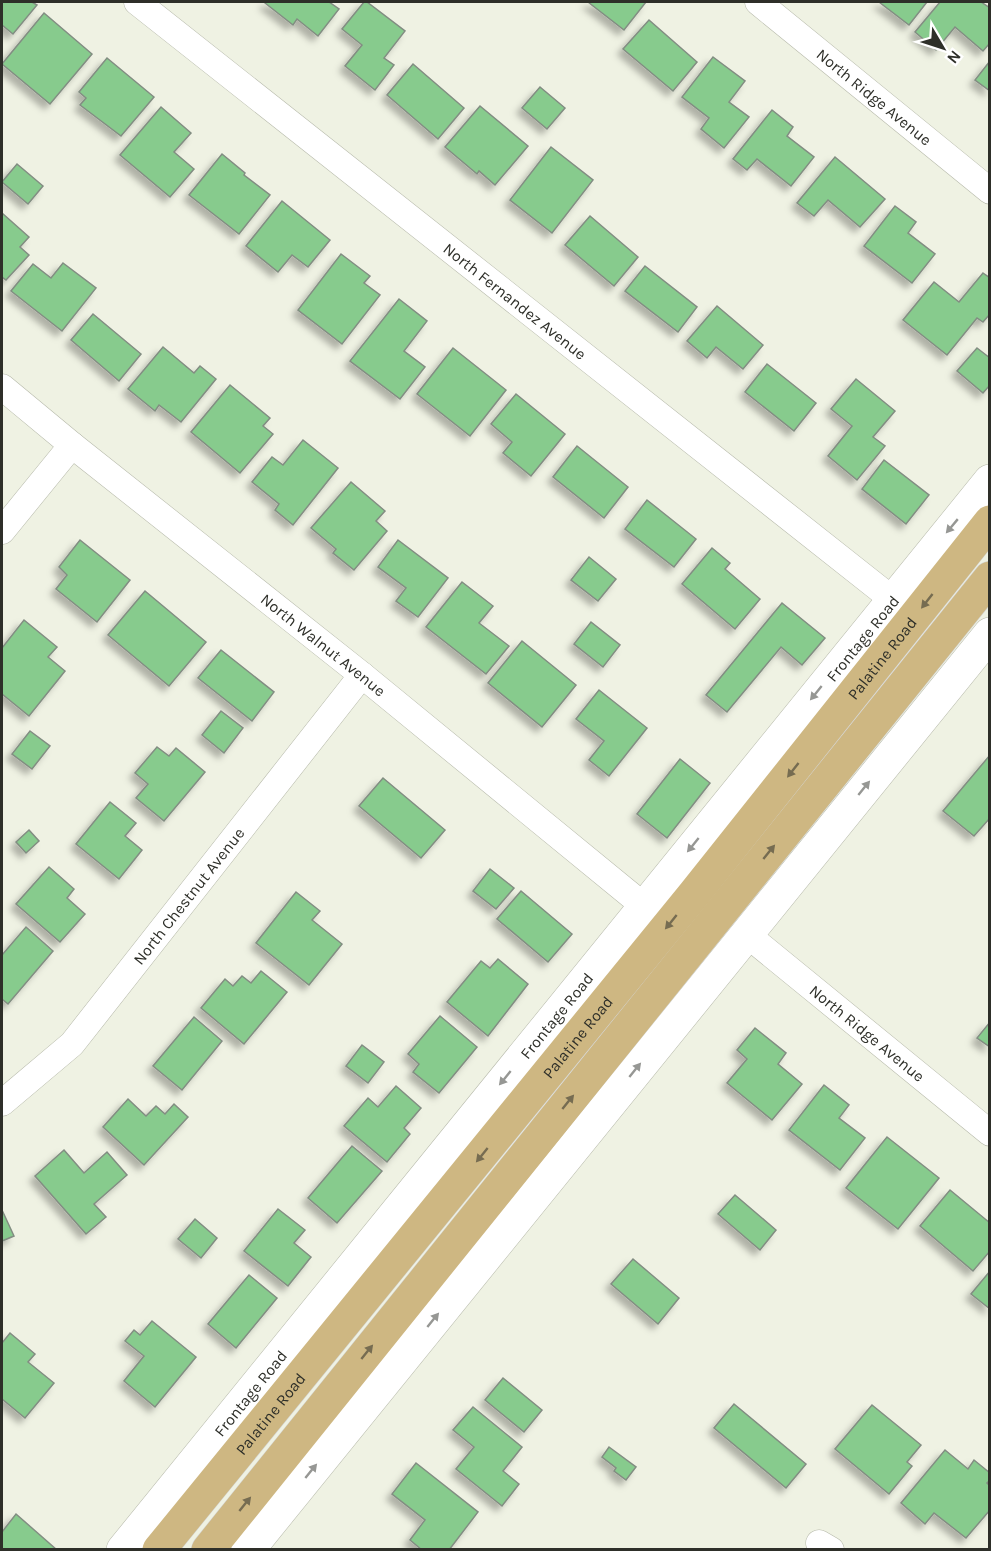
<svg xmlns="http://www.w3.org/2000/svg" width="991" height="1551" viewBox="0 0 991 1551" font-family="Karla,sans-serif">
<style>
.building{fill:#87cb8d;stroke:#828d82;stroke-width:1.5;filter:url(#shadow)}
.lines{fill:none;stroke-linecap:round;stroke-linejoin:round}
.minor-casing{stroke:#b6b9aa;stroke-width:27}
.tertiary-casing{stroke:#b6b9aa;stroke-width:34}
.trunk-casing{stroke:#d5d5d4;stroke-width:34}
.minor{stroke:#fff;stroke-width:26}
.tertiary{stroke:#fff;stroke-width:33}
.trunk{stroke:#ceb782;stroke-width:33}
.oneway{fill:#969794}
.oneway2{fill:#766c51}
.labels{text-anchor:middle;stroke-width:6;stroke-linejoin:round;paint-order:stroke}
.street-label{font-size:16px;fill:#2e2f29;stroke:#fff}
</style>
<defs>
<filter id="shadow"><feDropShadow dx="-5.5" dy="5.5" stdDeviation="3" flood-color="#0004"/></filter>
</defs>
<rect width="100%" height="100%" fill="#eff2e3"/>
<g class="building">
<path d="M2,2H32L37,5L13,34L2,25Z"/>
<path d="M266,2H329L339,9L318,36L297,19L293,25L265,3Z"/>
<path d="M364,2H367L405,31L384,58L394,65L375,90L345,66L362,45L342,29Z"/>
<path d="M588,2H646L624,30Z"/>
<path d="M879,2H927L909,25Z"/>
<path d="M940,2H981L990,8V43L983,51L955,27L936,50L915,32Z"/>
<path d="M44,13L92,54L50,104L2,64Z"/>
<path d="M649,20L697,62L673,91L623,49Z"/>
<path d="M713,57L745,81L729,102L749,117L724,148L701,129L709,118L682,97Z"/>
<path d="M107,58L154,97L121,136L80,105L86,98L79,92Z"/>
<path d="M990,61V91L975,80Z"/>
<path d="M413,64L464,108L438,139L387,95Z"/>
<path d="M540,87L565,108L547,129L522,108Z"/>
<path d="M480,106L528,146L495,185L479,171L477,174L445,147Z"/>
<path d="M161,107L191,133L174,152L194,169L170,197L120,155Z"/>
<path d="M772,110L793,127L787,136L814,157L791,186L757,159L747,170L733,159Z"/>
<path d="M551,147L593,180L552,233L510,200Z"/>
<path d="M222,154L245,173L244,175L270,195L239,234L189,195Z"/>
<path d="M835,157L885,199L860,227L828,200L814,216L797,203Z"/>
<path d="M17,164L43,186L28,204L2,182Z"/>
<path d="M282,201L330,240L308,267L292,255L278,272L246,246Z"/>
<path d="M895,206L916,222L908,233L935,254L912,283L864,246Z"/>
<path d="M2,213L29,237L20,247L29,255L6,280L2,277Z"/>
<path d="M590,216L638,257L614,286L565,245Z"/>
<path d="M341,254L370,276L364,283L380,295L342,344L298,310Z"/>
<path d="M63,263L96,288L62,331L11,291L33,264L51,278Z"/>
<path d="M645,266L697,307L678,332L625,291Z"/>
<path d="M983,273L990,278V314L983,322L977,318L947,355L903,320L934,282L959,302Z"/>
<path d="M399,299L427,321L404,351L425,367L400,399L350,361Z"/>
<path d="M717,306L763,345L743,369L716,347L707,358L687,341Z"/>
<path d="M93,314L141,354L119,381L71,340Z"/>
<path d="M163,347L194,373L200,366L216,379L181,422L159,405L155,411L128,389Z"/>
<path d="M453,348L506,390L470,436L417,394Z"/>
<path d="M977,348L990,358V385L983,393L957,371Z"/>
<path d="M767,364L816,403L794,431L745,392Z"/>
<path d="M856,379L895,411L873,437L885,446L857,480L828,456L852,426L831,409Z"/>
<path d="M230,385L270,418L263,426L273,434L240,473L191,432Z"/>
<path d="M516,394L565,434L531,476L503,453L512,442L491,424Z"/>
<path d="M303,440L338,468L293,525L275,510L279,504L252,482L272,457L283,465Z"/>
<path d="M577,446L628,487L604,518L553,477Z"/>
<path d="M884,460L929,495L906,524L862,489Z"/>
<path d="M351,482L385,511L376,521L387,531L354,570L333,553L336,549L311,528Z"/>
<path d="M647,500L696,539L674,567L625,529Z"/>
<path d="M80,540L130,580L97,622L56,589L67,575L59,567Z"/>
<path d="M398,540L448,578L418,617L396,601L406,588L378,567Z"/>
<path d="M712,548L730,563L725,569L760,599L735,629L682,584Z"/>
<path d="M589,557L616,579L598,601L571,580Z"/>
<path d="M462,582L493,606L479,623L509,646L486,674L426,627Z"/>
<path d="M145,591L206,642L169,686L108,635Z"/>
<path d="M782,603L825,638L802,665L781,647L727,712L706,695Z"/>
<path d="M24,620L57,647L48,657L65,671L29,716L2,694V648Z"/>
<path d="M591,622L620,645L603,667L574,644Z"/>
<path d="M522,641L576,685L542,727L488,683Z"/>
<path d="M221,650L274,692L252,721L198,678Z"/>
<path d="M599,690L647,728L609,776L589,760L604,741L576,719Z"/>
<path d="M221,711L243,728L224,753L202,735Z"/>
<path d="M30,731L50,746L32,769L12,754Z"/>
<path d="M157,747L169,756L176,748L205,772L164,821L136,798L148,784L135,773Z"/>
<path d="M990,755V818L974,836L943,811Z"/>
<path d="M680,759L710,783L667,838L637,814Z"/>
<path d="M383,778L445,830L421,858L359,806Z"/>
<path d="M110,802L136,823L125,836L142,850L119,879L76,844Z"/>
<path d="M29,830L39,841L26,853L16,842Z"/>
<path d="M49,867L74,889L67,898L85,914L60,942L16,904Z"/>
<path d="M490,869L514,888L496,909L473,891Z"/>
<path d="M521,891L572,934L548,962L497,919Z"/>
<path d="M296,892L320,911L312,920L342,944L309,985L256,943Z"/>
<path d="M26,927L53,951L8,1004L2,999V955Z"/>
<path d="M498,959L528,984L488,1036L447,1002L481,961L490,968Z"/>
<path d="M261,971L287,992L244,1044L201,1008L225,979L233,986L242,976L251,983Z"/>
<path d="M440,1016L477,1047L439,1093L413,1072L419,1064L408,1054Z"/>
<path d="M194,1017L222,1041L182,1090L153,1066Z"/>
<path d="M990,1022V1047L977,1038Z"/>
<path d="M755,1028L786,1053L778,1064L802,1084L772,1120L727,1083L747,1059L737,1050Z"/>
<path d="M362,1045L384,1062L368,1083L346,1066Z"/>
<path d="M824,1085L849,1105L839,1118L865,1138L840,1170L789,1130Z"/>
<path d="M396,1086L421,1108L404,1128L410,1134L387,1162L344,1126L368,1098L378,1107Z"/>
<path d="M128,1099L146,1116L156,1106L165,1114L174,1104L188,1117L144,1165L103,1127Z"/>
<path d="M887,1137L939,1178L898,1229L846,1188Z"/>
<path d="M352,1146L382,1171L337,1223L308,1198Z"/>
<path d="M64,1150L84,1173L107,1152L127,1175L94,1204L106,1217L86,1234L35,1176Z"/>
<path d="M950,1190L990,1223V1251L973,1271L920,1226Z"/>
<path d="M735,1195L776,1230L760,1250L718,1214Z"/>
<path d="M278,1209L305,1230L294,1243L311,1257L288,1286L244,1251Z"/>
<path d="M2,1210L14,1236L2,1241Z"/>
<path d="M195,1219L217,1238L201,1258L178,1239Z"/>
<path d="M633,1259L679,1298L658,1324L611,1284Z"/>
<path d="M990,1271V1309L971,1294Z"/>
<path d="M249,1275L277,1298L236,1348L208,1324Z"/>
<path d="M152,1321L196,1357L155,1407L124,1381L144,1356L125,1341L134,1330L140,1335Z"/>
<path d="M10,1333L35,1354L28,1362L54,1383L25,1418L2,1399V1343Z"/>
<path d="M503,1378L542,1410L524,1432L485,1400Z"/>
<path d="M734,1404L806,1464L786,1488L714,1428Z"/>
<path d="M872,1405L921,1445L907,1462L912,1466L889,1494L835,1449Z"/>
<path d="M473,1407L522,1447L503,1471L519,1484L502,1506L456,1469L474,1447L453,1430Z"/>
<path d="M609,1447L636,1467L626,1480L614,1471L616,1468L602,1457Z"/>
<path d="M945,1450L968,1469L974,1460L990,1473V1480L987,1483L990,1486V1510L966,1538L934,1513L925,1524L901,1503Z"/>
<path d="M416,1463L478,1512L449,1550H422L410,1540L425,1520L392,1494Z"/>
<path d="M16,1514L57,1550H2V1532Z"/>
</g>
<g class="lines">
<defs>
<g id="minor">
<path id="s1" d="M137,2L892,599"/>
<path id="s2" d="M758,2L990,191"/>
<path id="s3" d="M2,387L72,445L362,675L644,906"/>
<path d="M2,531L72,445"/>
<path id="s4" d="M745,933L990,1133"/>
<path id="s5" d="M2,1103L72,1044L362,675"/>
<path d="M819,1543L831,1550"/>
</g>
<g id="tertiary">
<path id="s6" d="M123,1550L990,481"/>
<path d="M248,1550L990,634"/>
</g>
<g id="trunk">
<path id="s7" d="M159,1550L694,894L990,522"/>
<path d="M208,1550L990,578"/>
</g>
</defs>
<use href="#minor" class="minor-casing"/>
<use href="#tertiary" class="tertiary-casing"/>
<use href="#trunk" class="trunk-casing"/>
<use href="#minor" class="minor"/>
<use href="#tertiary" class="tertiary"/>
<use href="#trunk" class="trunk"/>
</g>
<defs><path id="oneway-solid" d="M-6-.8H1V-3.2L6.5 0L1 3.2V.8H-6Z" transform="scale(1.5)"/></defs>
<g class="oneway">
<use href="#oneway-solid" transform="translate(952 526) rotate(130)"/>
<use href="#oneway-solid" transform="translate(816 693) rotate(129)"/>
<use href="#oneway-solid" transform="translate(864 788) rotate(-51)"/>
<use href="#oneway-solid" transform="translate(693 845) rotate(129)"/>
<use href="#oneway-solid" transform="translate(635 1070) rotate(-51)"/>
<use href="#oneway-solid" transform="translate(505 1078) rotate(129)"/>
<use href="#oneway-solid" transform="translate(433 1320) rotate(-51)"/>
<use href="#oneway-solid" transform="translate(311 1471) rotate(-51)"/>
</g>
<g class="oneway2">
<use href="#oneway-solid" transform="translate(927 601) rotate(128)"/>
<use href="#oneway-solid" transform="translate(793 770) rotate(128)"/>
<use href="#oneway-solid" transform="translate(769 852) rotate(-51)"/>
<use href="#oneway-solid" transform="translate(671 922) rotate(129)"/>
<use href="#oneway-solid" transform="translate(568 1102) rotate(-51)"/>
<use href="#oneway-solid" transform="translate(482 1155) rotate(129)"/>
<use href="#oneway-solid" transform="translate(367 1352) rotate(-51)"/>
<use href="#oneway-solid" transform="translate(245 1504) rotate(-51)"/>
</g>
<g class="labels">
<g class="street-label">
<text dy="6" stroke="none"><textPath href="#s2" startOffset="150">North Ridge Avenue</textPath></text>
<text dy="6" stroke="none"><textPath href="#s1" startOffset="482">North Fernandez Avenue</textPath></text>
<text dy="6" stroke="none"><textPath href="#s6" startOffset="1174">Frontage Road</textPath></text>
<text dy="6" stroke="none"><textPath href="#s3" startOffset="412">North Walnut Avenue</textPath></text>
<text dy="6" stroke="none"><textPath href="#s7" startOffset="1148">Palatine Road</textPath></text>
<text dy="6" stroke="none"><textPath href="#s5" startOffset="280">North Chestnut Avenue</textPath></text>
<text dy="6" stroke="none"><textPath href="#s6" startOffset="688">Frontage Road</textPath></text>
<text dy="6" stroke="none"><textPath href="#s4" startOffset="158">North Ridge Avenue</textPath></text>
<text dy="6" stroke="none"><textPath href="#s7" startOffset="662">Palatine Road</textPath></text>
<text dy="6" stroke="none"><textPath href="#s6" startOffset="202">Frontage Road</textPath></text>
<text dy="6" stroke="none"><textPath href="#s7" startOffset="176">Palatine Road</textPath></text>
</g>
</g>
<rect width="991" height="1551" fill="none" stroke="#2e2f29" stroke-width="6"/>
<g transform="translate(943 48) rotate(129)" stroke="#ffffff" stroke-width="4.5" paint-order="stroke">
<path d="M0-4.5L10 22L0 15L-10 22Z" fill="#2e2f29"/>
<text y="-9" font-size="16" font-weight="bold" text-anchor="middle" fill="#2e2f29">N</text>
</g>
</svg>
